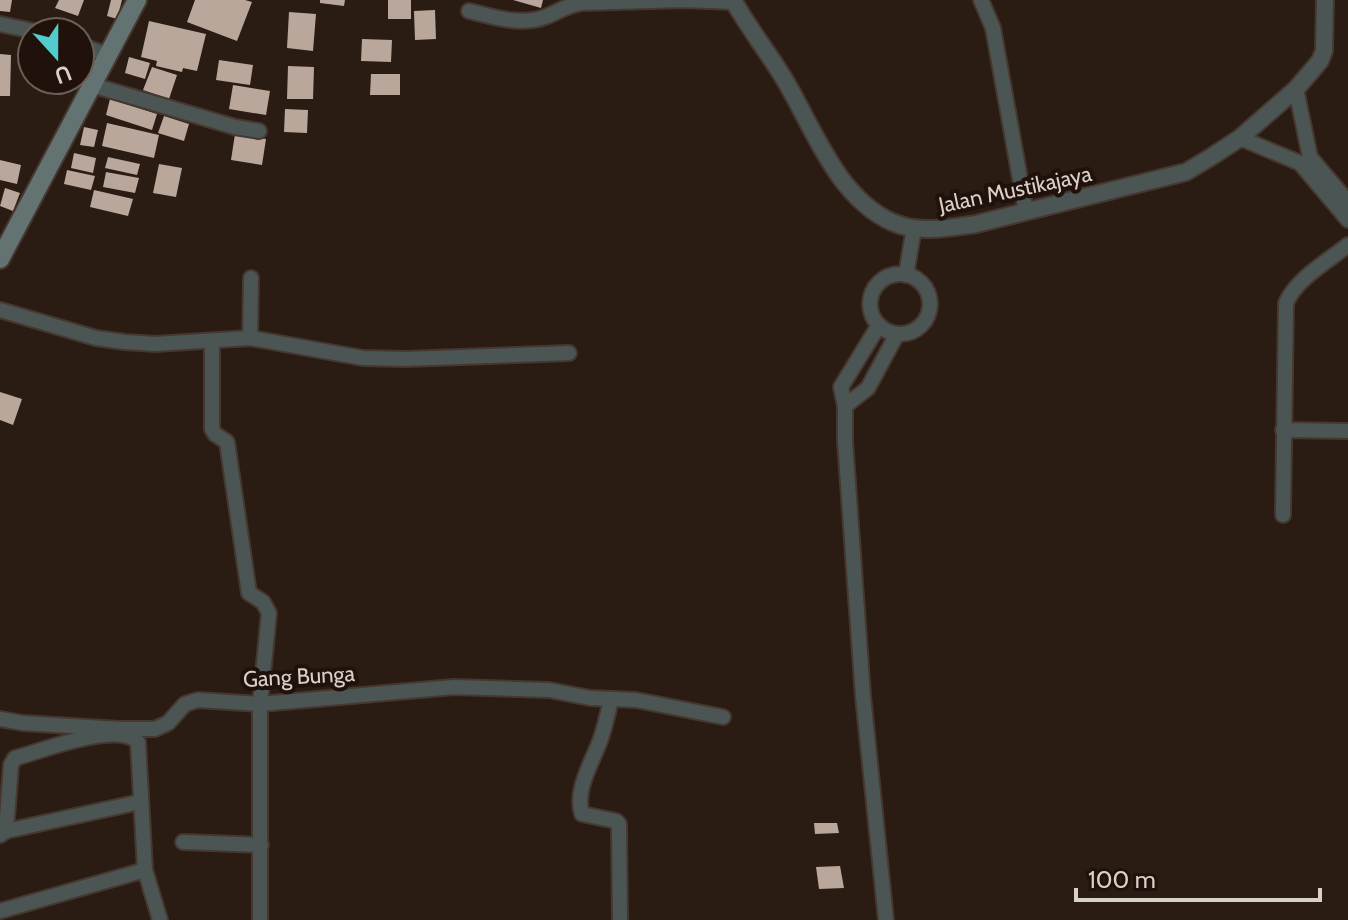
<svg xmlns="http://www.w3.org/2000/svg" width="1348" height="920" viewBox="0 0 1348 920" font-family="Cabin,sans-serif">
<style>
.building{fill:#baa79c}
.lines{fill:none;stroke-linecap:round;stroke-linejoin:round}
.minor-casing{stroke:#463830;stroke-width:18}
.tertiary-casing{stroke:#463830;stroke-width:20}
.secondary-casing{stroke:#463830;stroke-width:22}
.minor{stroke:#4b5554;stroke-width:14}
.tertiary{stroke:#4b5554;stroke-width:16}
.secondary{stroke:#637372;stroke-width:18}
.labels{text-anchor:middle;stroke-width:8;stroke-linejoin:round;paint-order:stroke}
.street-label{font-size:22px;fill:#dad0ca;stroke:#20120a}
</style>
<rect width="100%" height="100%" fill="#2a1b13"/>
<g class="building">
<path d="M0,0H12L10,12L0,11Z"/>
<path d="M59,0H84L78,16L55,8Z"/>
<path d="M111,0H122L117,19L107,16Z"/>
<path d="M195,0H245L252,2L237,41L187,22Z"/>
<path d="M320,0H345L344,6L320,3Z"/>
<rect x="388" y="0" width="23" height="19"/>
<path d="M513,0H543L541,8Z"/>
<path d="M435,10L436,39L415,40L414,11Z"/>
<path d="M289,12L316,14L313,51L287,48Z"/>
<path d="M149,21L206,34L197,71L183,68L182,72L156,66L157,61L141,57Z"/>
<path d="M362,39L392,40L391,62L361,61Z"/>
<path d="M0,54L11,55L10,96H0Z"/>
<path d="M129,57L150,63L145,79L125,73Z"/>
<path d="M219,60L253,65L250,85L216,80Z"/>
<path d="M288,66L314,67L313,99H287Z"/>
<path d="M152,67L177,75L169,99L143,90Z"/>
<path d="M371,74H400V95H370Z"/>
<path d="M233,85L270,91L266,115L229,109Z"/>
<path d="M110,99L157,114L152,130L106,115Z"/>
<path d="M285,109L308,110L307,133L284,132Z"/>
<path d="M164,116L189,124L184,141L158,133Z"/>
<path d="M107,123L159,135L154,158L102,146Z"/>
<path d="M84,127L98,130L94,147L80,145Z"/>
<path d="M235,134L266,139L262,165L231,160Z"/>
<path d="M74,153L96,158L93,173L71,168Z"/>
<path d="M108,157L140,164L137,175L105,168Z"/>
<path d="M0,160L21,165L17,184L0,180Z"/>
<path d="M159,164L182,168L176,197L153,193Z"/>
<path d="M67,170L95,176L91,190L64,184Z"/>
<path d="M106,172L139,178L135,193L103,187Z"/>
<path d="M5,188L20,193L13,211L0,206Z"/>
<path d="M94,190L133,199L128,216L90,207Z"/>
<path d="M0,392L22,399L13,425L0,420Z"/>
<path d="M814,823H837L839,833L815,834Z"/>
<path d="M840,866L844,888L819,889L816,867Z"/>
</g>
<g class="lines">
<defs>
<g id="minor">
<path d="M981,0L993,28L1026,212"/>
<path d="M469,11C494,17 520,26 545,17C558,12 567,5 581,3L684,0L734,2"/>
<path d="M0,24L38,32"/>
<path d="M80,45L108,55"/>
<path d="M92,85L235,127L259,131"/>
<path d="M1296,89L1310,157L1348,202"/>
<path d="M1240,138L1300,163L1348,220"/>
<circle cx="900" cy="304" r="30"/>
<path d="M906,275L914,228"/>
<path d="M0,310L96,338L125,342L155,344L250,338L363,358L405,359L569,353"/>
<path d="M879,325L841,387L845,406V441L863,696L886,920"/>
<path d="M250,338L251,278"/>
<path d="M212,341V429L215,434L227,442L249,593L263,602L269,613L260,704V920"/>
<path d="M845,406L868,388L897,334"/>
<path d="M1283,430L1348,431"/>
<path d="M1283,515L1286,303C1296,279 1328,261 1348,245"/>
<path d="M611,700C608,713 605,726 601,738C593,761 574,790 582,814L616,821L619,824L620,920"/>
<path d="M0,719L23,723L120,729H155L168,723L185,704L198,700L260,704L454,687L549,690L590,698L636,700L723,717"/>
<path d="M6,831L11,765L15,758C42,751 116,721 138,742L145,870L160,920"/>
<path d="M0,835L6,831L140,802"/>
<path d="M183,842L261,845"/>
<path d="M0,911L145,870"/>
</g>
<path id="tertiary" d="M733,0C748,27 767,51 783,77C813,126 836,197 892,222C918,234 949,228 976,224L1186,172L1211,157L1240,138L1296,89L1320,61L1324,51L1325,0"/>
<path id="secondary" d="M0,259L137,0"/>
</defs>
<use href="#minor" class="minor-casing"/>
<use href="#tertiary" class="tertiary-casing"/>
<use href="#secondary" class="secondary-casing"/>
<use href="#minor" class="minor"/>
<use href="#tertiary" class="tertiary"/>
<use href="#secondary" class="secondary"/>
</g>
<g class="labels">
<g class="street-label">
<text transform="translate(1015 189) rotate(-12)" y="8">Jalan Mustikajaya</text>
<text transform="translate(299 676) rotate(-3)" y="8">Gang Bunga</text>
</g>
</g>
<g transform="translate(56 56) rotate(159)"><circle r="38" fill="#20120a" stroke="#6a5e57" stroke-width="2"/>
<path d="M0-6L14 30L0 20L-14 30Z" fill="#53cdcb"/>
<text y="-12" font-size="22" font-weight="bold" text-anchor="middle" fill="#dad0ca">U</text>
</g>
<path d="M1076 888v12h244v-12" fill="none" stroke="#dad0ca" stroke-width="4"/>
<text x="1088" y="888" font-size="24" fill="#dad0ca" stroke="#20120a" stroke-width="6" paint-order="stroke">100 m</text>
</svg>
